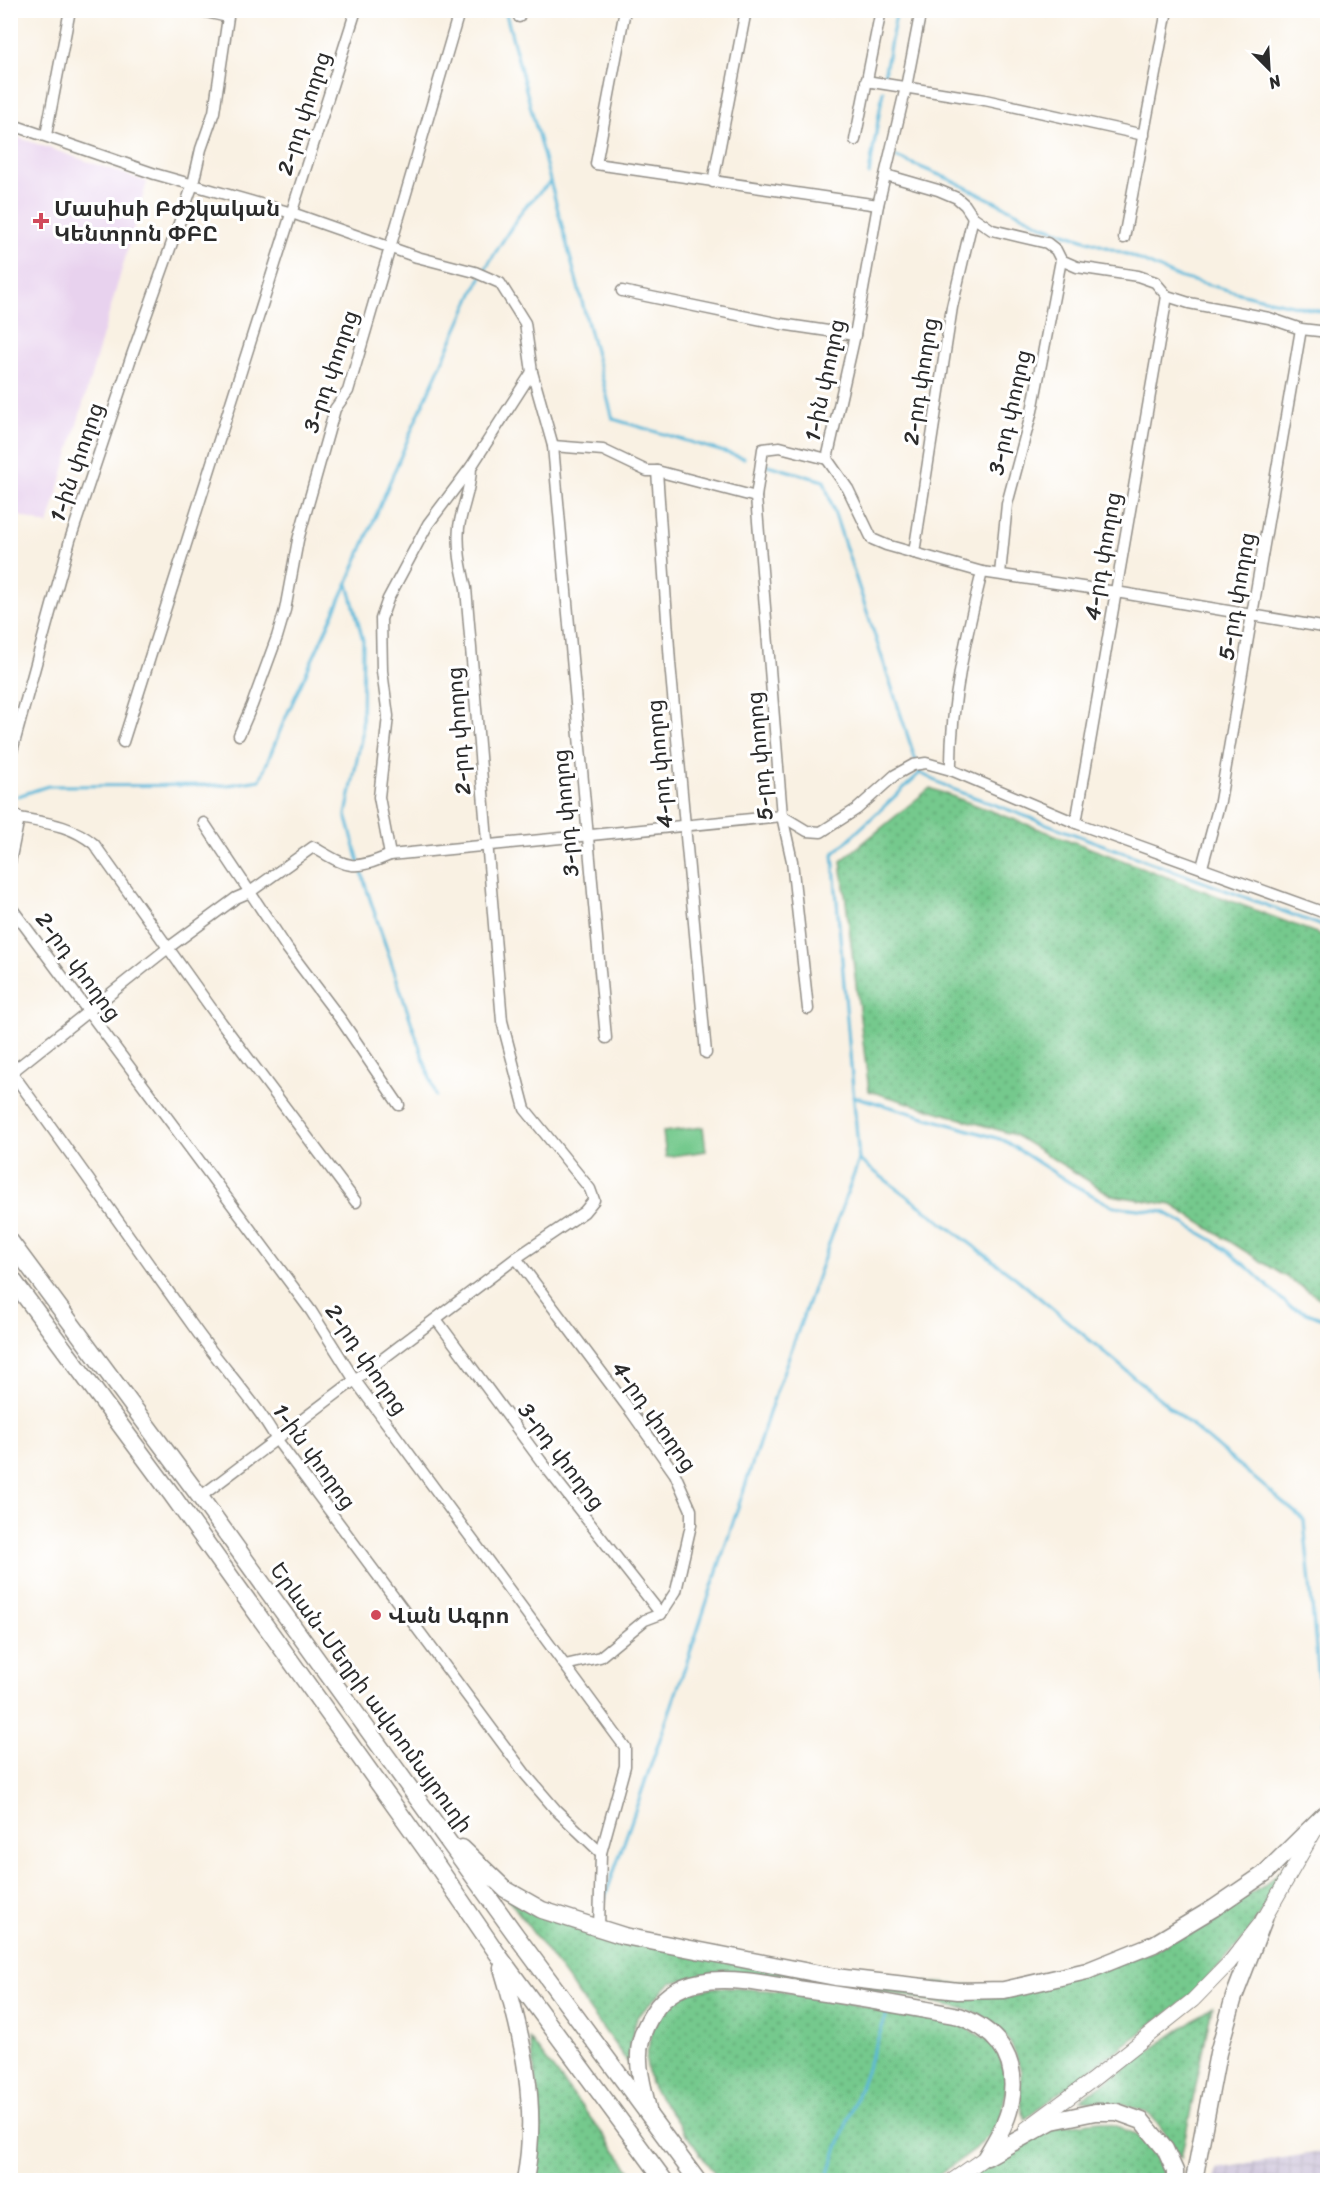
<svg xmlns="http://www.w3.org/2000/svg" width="1338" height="2191" viewBox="0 0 1338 2191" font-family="Sriracha,'Noto Sans Armenian',sans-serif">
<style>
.built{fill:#e8d2ee}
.industrial{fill:url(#industrial-grid)}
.grass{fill:url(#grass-dots);stroke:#507a5c;stroke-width:1.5}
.garden{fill:#75c98d;stroke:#507a5c;stroke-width:1.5}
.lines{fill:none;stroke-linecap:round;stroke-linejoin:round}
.stream{stroke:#5bb8d9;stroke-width:3}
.minor-casing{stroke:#928e87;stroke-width:13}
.major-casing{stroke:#928e87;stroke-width:16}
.highway-casing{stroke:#928e87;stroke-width:19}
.minor{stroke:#fff;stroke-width:10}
.major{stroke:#fff;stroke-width:14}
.highway{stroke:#fff;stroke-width:16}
.poi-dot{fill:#d1495b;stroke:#fff;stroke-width:2}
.labels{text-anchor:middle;stroke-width:6;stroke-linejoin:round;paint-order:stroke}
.street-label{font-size:22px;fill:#2b2b2b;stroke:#fff}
.poi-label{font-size:22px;font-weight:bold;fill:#2b2b2b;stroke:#fff;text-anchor:start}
</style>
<defs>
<pattern id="industrial-grid" width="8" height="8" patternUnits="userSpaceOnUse" patternTransform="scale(1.5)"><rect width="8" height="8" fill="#c9bfd7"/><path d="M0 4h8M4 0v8" fill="none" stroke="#ada4b9"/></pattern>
<pattern id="grass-dots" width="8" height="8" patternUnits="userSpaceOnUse" patternTransform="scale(1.5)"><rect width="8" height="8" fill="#75c98d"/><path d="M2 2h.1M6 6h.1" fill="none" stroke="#60a373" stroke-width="1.8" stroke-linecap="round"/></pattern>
</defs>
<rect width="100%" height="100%" fill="#fff"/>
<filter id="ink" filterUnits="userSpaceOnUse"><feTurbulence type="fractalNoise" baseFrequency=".0167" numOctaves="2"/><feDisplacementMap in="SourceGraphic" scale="12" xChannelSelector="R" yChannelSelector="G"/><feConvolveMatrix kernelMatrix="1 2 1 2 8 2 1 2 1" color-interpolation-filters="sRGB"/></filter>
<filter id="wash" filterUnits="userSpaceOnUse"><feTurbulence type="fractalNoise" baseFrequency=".008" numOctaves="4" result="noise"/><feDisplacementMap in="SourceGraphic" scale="24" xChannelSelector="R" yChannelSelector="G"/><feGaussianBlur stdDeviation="1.35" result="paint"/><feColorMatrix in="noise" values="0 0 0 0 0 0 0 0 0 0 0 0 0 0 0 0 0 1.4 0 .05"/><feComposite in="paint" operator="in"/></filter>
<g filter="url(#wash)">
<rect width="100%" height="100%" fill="#f9f1e3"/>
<path class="built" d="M11,135L147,182L48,525L11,513Z"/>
<path class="industrial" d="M1327,2151L1326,2180H1214L1216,2169Z"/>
<g class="grass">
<path d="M930,788L1327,937V1303L1172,1205L1111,1195L1015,1135L869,1091L841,861Z"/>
<path d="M1296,1854L1248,1934L1194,1993L1025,2119L1020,2101L1021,2072L1016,2055L1010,2043L995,2023L977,2013L961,2008L906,1996L787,1975L719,1972L670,1983L637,2017L629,2049L631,2067L502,1890L540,1913L834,1976L1009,1988L1151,1952L1264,1886Z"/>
<path d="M717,1987L779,1991L957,2023L995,2044L1007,2078L1002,2117L992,2132L975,2149L932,2180H719L650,2084L646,2060L652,2029L660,2014L673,1999L694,1991Z"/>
<path d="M1212,2007L1181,2158C1172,2145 1164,2129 1153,2118C1139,2103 1101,2102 1080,2100Z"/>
<path d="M530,2039L638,2180H528L539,2101Z"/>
<path d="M1100,2121C1132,2129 1161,2145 1165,2180H967L1013,2150L1057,2126Z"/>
</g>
<path class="garden" d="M703,1127L706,1151L666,1157L663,1132Z"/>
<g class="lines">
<g class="stream">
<path d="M505,10L613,419L744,458"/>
<path d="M883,81L897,10"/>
<path d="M896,157L949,179L1044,226L1129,255L1178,277L1251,296L1328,313"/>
<path d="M869,174L883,91"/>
<path d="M764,464L824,481L916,761"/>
<path d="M348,584L363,640L362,734L346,815L366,887L436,1096"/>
<path d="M918,767L920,773L952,789L1328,928"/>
<path d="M920,773L833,854L859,1160L1016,1278L1304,1520L1323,1723"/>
<path d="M18,796L48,786L228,785L260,780L284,721L348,582L415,422L475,289L490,261L523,209L550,182"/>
<path d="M853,1096L1003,1140L1072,1184L1112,1206L1164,1212L1219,1244L1247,1267L1289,1306L1328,1321"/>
<path d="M604,1900L693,1644L773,1401L859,1160"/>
<path d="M826,2180L888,2011"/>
</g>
</g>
</g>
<g filter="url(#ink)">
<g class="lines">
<defs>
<g id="minor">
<path d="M625,10L596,164L878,205"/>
<path d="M921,10L906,87L878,205L855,335L827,459L848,489L872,539L886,545L982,572L1116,592L1328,628"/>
<path d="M519,17V10"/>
<path d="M866,81L985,100L1144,135"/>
<path d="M10,124L155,174L292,213L417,257L475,272L500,283L525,323L532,372L553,446L606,1038"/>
<path d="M46,135L70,10"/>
<path d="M855,140L881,10"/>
<path d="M886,175L938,190L957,198L965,205L973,217L992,230L1047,243L1056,250L1061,260L1077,267L1138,276L1155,282L1167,296L1189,303L1269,318L1301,329L1328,332"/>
<path d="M713,182L746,10"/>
<path d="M1124,238L1167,10"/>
<path d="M622,291L781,324L855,335"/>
<path d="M553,446L603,450L647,471H657L756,497"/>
<path d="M657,471L670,663L706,1053"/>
<path d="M914,553L952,307L973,217"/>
<path d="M1000,574L1007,504L1032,411L1061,260"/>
<path d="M239,735L252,705L277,637L285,610L298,540L335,409L348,391L457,19L452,10"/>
<path d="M123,742L356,10"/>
<path d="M10,758L70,540L132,355L193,184L201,149L214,112L228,17L197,10"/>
<path d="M951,770C950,704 966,637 982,572"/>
<path d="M10,809L19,818"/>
<path d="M19,818C47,823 71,825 94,844L221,1022L356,1202"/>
<path d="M204,823L287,948L342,1021L399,1105"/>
<path d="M1076,823L1167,296"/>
<path d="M390,855L379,797L388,716L382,671L381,619L388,599L428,524L471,467L532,372"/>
<path d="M10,862L19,818"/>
<path d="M1202,867L1220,801L1301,329"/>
<path d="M10,906L311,1311L354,1379L625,1747V1766L601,1853L599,1928"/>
<path d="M808,1009L792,861L782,816L756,497L763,449L780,447L827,459"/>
<path d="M10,1070C72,1155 132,1241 193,1326C220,1365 254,1399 277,1440L526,1775L556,1810L601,1853"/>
<path d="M12,1072L168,948L236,898L250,892L313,847C348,867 351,872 390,855L782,816L807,831L821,832L857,809L895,775L913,765L926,763L951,770L1076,823L1328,914"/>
<path d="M516,1258L632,1413L675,1474L691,1510V1525L676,1591L661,1614"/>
<path d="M436,1319L541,1461L661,1614"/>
<path d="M200,1497L516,1258L584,1212L594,1200L590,1189L525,1109L502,1021L466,588C461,567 457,548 459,527C462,506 471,490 471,467"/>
<path d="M565,1665L600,1657L645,1620L661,1614"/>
</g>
<g id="major">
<path d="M1026,2129L1091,2081L1193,2000L1230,1962L1264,1919L1318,1825"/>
<path d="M953,2180L993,2152"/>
</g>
<g id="highway">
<path d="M10,1241L200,1497L515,1934L697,2180"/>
<path d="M10,1276L172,1495L434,1861L499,1956L664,2180"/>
<path d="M462,1848L505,1889L542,1910L624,1936L835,1977L958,1991L1004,1990L1087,1971L1154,1944L1214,1908L1264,1874L1325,1814"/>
<path d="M502,1968C523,2037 539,2108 525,2180"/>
<path d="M648,2110C645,2094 639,2076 639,2060C638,2043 644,2027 653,2013C683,1964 751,1982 797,1989C851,1996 905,2006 959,2016C1001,2032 1020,2062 1010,2107C1006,2125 995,2141 986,2157"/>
<path d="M987,2157L1052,2121L1095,2112H1117L1142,2121L1165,2149L1175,2171V2180"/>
<path d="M1194,2180L1218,2053L1234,1997L1264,1919"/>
</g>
</defs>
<use href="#minor" class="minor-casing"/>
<use href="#major" class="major-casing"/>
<use href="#highway" class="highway-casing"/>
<use href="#minor" class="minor"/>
<use href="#major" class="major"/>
<use href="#highway" class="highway"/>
</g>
</g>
<g class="poi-dot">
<path d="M38 212h6v6h6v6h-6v6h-6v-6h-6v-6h6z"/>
<circle cx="376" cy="1615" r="6"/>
</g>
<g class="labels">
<g class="street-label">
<text transform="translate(303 113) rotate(-72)" y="8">2-րդ փողոց</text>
<text transform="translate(330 371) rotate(-71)" y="8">3-րդ փողոց</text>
<text transform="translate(824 380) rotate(-78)" y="8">1-ին փողոց</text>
<text transform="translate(920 381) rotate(-81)" y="8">2-րդ փողոց</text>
<text transform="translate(1009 412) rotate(-77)" y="8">3-րդ փողոց</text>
<text transform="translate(76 462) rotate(-71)" y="8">1-ին փողոց</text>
<text transform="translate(1102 556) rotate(-80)" y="8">4-րդ փողոց</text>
<text transform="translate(1236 596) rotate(-80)" y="8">5-րդ փողոց</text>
<text transform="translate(458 731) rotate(-94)" y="8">2-րդ փողոց</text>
<text transform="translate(759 756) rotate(-95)" y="8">5-րդ փողոց</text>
<text transform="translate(659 764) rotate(-95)" y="8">4-րդ փողոց</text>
<text transform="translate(565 813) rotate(-95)" y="8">3-րդ փողոց</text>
<text transform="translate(79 966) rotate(54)" y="8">2-րդ փողոց</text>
<text transform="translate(367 1359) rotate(56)" y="8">2-րդ փողոց</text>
<text transform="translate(655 1416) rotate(55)" y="8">4-րդ փողոց</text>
<text transform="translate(315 1456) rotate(54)" y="8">1-ին փողոց</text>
<text transform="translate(562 1456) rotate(53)" y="8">3-րդ փողոց</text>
<text transform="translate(372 1697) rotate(54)" y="8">Երևան-Մեղրի ավտոմայրուղի</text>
</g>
<g class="poi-label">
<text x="54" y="216">Մասիսի Բժշկական<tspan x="54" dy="25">Կենտրոն ՓԲԸ</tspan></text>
<text x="388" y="1623">Վան Ագրո</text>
</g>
</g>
<rect width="1338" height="2191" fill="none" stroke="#fff" stroke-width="36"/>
<g transform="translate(1269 69) rotate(156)" stroke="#ffffff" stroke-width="4.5" paint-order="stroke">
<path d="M0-4.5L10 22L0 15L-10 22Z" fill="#2b2b2b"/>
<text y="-9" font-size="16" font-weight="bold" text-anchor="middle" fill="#2b2b2b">N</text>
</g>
</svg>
